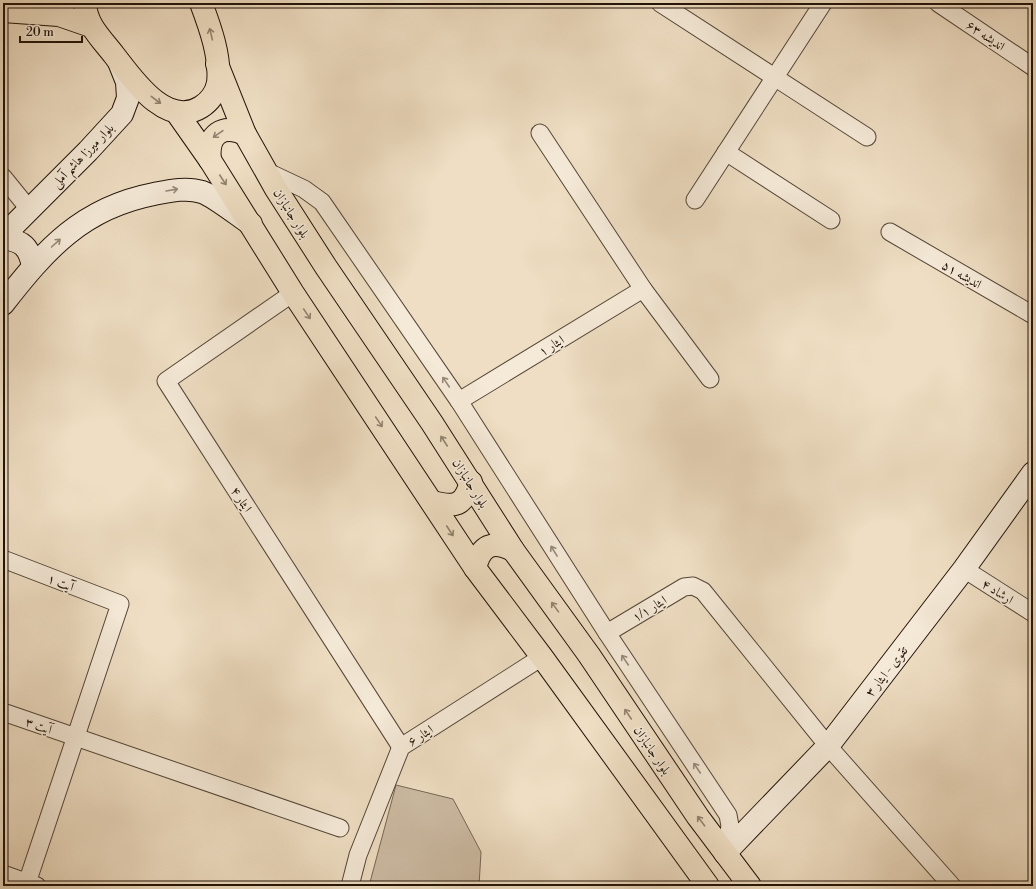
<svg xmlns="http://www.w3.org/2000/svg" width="1036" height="889" viewBox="0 0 1036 889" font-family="'Libre Bodoni',Amiri,serif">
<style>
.green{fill:#ccbba3;stroke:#766756}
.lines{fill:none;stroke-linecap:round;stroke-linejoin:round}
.street-casing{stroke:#544637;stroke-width:19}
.secondary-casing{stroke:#211308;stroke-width:24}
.primary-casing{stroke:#211308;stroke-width:24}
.street{stroke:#f5ead8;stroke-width:17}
.secondary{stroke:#f5ead8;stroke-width:22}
.primary{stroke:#efdec3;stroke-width:22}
.oneway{stroke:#92836f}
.oneway2{stroke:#96897a}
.labels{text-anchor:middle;stroke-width:3;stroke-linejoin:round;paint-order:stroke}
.street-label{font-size:13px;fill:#211308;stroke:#f5ead8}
</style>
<rect width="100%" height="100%" fill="#efdec3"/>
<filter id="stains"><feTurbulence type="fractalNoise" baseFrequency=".005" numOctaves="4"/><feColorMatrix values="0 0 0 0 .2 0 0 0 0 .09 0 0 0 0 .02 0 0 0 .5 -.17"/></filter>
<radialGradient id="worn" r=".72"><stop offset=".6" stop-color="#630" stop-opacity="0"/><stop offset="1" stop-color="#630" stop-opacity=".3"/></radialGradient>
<path class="green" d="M396,785L453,799L481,852L479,886H369Z"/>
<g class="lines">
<defs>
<g id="street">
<path d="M660,3L867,137"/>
<path d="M938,3L1033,67"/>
<path d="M540,133L643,289L710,379"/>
<path d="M726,152L831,220"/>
<path d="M268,172L304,189L322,202L459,401L607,633L728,815L730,826L725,853"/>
<path d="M3,177L29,209"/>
<path d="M695,200L823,3"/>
<path d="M890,232L1033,315"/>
<path d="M293,293L166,381L401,747"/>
<path d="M459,401L643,289"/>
<path d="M3,559L120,604L26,886"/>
<path d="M964,569L1033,613"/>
<path d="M607,633L684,587L693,586L703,591L828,746L952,886"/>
<path d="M3,712L340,828"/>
<path d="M3,874L37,886"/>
<path d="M350,886L358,855L401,747L542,657"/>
</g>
<g id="secondary">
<path d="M3,236L88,151L122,114L128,98L127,82L119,62"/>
<path d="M3,238C23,241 29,247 33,266"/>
<path d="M3,304C46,249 82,208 154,194C169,191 187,187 202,192C214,196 239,216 251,224"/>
<path d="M725,853L828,746L964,569L1033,473"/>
</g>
<g id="primary">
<path d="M85,3C86,25 101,38 114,55C132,78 166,129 201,107C209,102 216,93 218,83C221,57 210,27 201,3"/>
<path d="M3,11L59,15L91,26"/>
<path d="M217,64L245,134L276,189L326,267L432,423L513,550L589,655L698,817L750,886"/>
<path d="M177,113L210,160L293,293L475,568L542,657L708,886"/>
<path d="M210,160C207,134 222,124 245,134"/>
<path d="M432,502C455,508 464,506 471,482"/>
<path d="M475,568C481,545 492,540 513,550"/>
</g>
</defs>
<use href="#street" class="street-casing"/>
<use href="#secondary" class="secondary-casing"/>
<use href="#primary" class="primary-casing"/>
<use href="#street" class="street"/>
<use href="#secondary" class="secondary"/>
<use href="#primary" class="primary"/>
</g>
<defs><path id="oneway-shaft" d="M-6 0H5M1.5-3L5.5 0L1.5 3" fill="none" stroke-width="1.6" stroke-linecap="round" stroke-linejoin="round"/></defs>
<g class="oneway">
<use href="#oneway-shaft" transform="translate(211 34) rotate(-104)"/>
<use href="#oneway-shaft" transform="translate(156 100) rotate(37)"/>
<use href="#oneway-shaft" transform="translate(218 134) rotate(145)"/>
<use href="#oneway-shaft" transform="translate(223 180) rotate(57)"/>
<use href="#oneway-shaft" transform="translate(307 314) rotate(56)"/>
<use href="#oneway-shaft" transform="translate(379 422) rotate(56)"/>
<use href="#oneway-shaft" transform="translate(444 441) rotate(-123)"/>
<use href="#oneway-shaft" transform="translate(450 531) rotate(57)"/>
<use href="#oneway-shaft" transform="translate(555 607) rotate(-126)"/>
<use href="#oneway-shaft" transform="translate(628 714) rotate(-124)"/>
<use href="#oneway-shaft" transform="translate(701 821) rotate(-127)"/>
</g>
<g class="oneway2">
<use href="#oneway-shaft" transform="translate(172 190) rotate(-10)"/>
<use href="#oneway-shaft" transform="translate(56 243) rotate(-42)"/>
<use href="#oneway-shaft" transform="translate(446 382) rotate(-124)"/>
<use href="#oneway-shaft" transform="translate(554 551) rotate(-122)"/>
<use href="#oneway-shaft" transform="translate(625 660) rotate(-124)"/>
<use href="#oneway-shaft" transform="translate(697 768) rotate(-124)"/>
</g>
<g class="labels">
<g class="street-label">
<text transform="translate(986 35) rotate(34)" y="5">اندیشه ۶۳</text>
<text transform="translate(82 155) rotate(-46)" y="5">بلوار میرزا هاشم آملی</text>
<text transform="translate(292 213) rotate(58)" y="5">بلوار جانبازان</text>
<text transform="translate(962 274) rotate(30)" y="5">اندیشه ۵۱</text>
<text transform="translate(551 345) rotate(-31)" y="5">ایثار ۱</text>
<text transform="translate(471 483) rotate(58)" y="5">بلوار جانبازان</text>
<text transform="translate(242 499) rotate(57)" y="5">ایثار ۴</text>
<text transform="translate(61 582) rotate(21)" y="5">آیت ۱</text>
<text transform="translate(998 591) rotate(32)" y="5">ارشاد ۴</text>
<text transform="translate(649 608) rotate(-31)" y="5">ایثار ۱/۱</text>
<text transform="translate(886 671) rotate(-52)" y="5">تقوی - ایثار ۳</text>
<text transform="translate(39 725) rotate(19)" y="5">آیت ۳</text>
<text transform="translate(420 735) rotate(-33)" y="5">ایثار ۶</text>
<text transform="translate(653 750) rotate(56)" y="5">بلوار جانبازان</text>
</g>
</g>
<rect width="1036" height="889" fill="none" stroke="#efdec3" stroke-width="16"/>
<rect x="4" y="4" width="1028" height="881" fill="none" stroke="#211308" stroke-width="2"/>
<rect x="8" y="8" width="1020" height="873" fill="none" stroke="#211308"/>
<path d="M20 36v6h62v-6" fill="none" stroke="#211308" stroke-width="2"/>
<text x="26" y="36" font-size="12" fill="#211308" stroke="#f5ead8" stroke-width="3" paint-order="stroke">20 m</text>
<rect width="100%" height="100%" filter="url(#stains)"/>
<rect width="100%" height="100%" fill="url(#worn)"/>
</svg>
